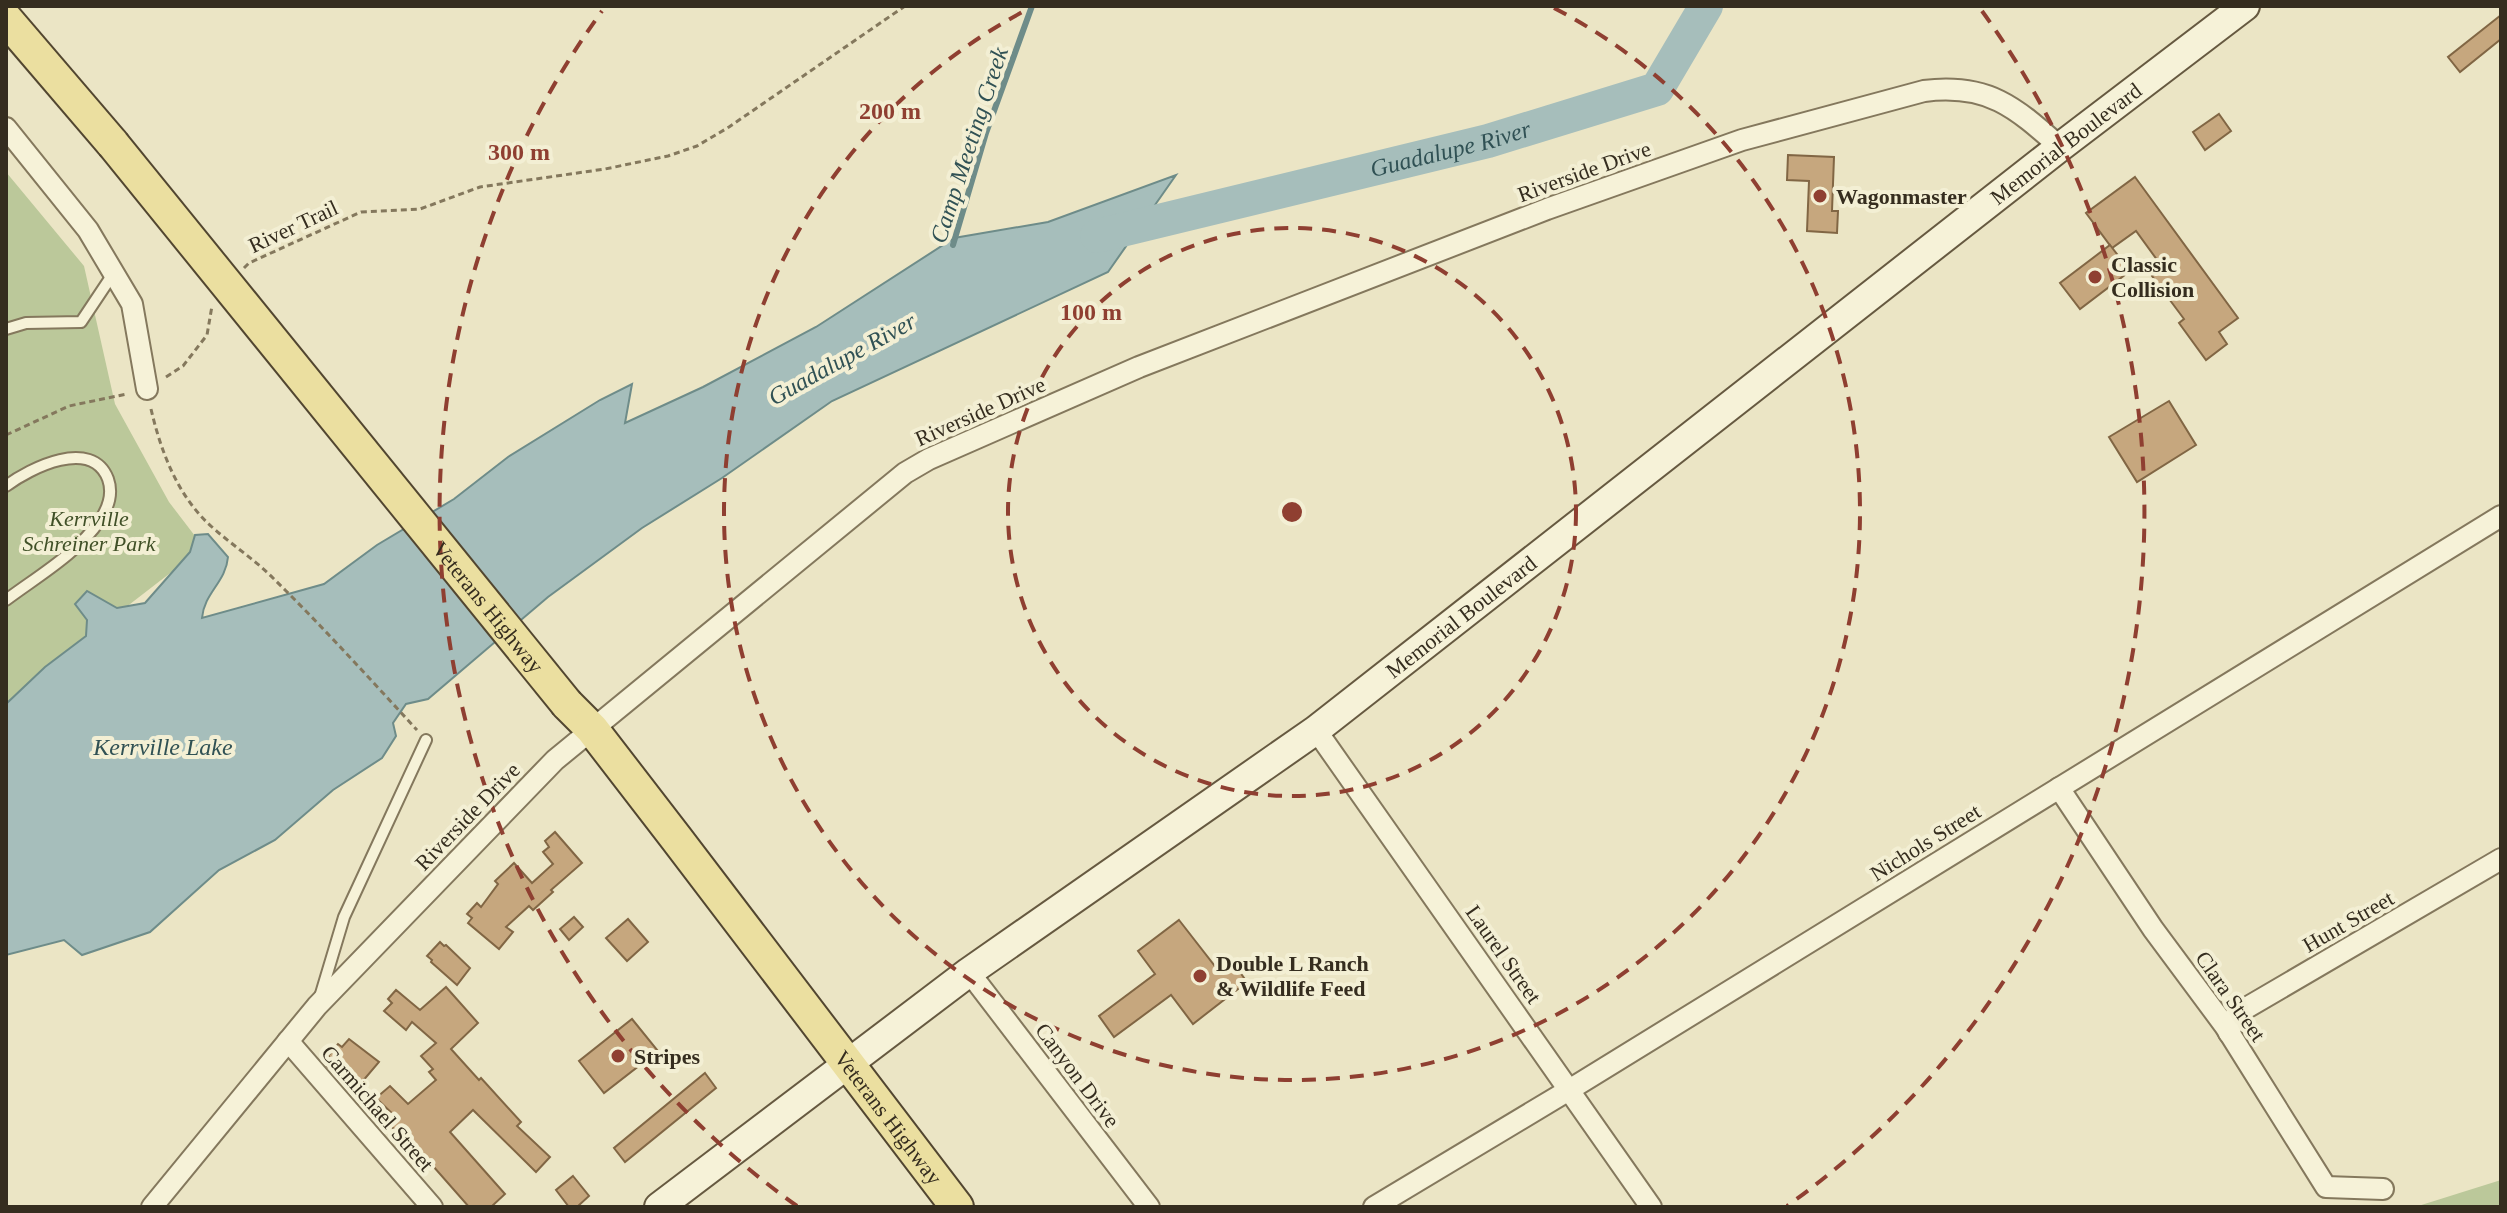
<svg xmlns="http://www.w3.org/2000/svg" width="2507" height="1213" viewBox="0 0 2507 1213" font-family="Georgia,serif">
<style>
.green{fill:#bbc89a}
.water{fill:#a6bebb;stroke:#6e8c89;stroke-width:2}
.lines{fill:none;stroke-linecap:round;stroke-linejoin:round}
.stream{stroke:#6e8c89;stroke-width:6}
.river{stroke:#a6bebb;stroke-width:34}
.building{fill:#c6a77e;stroke:#816644;stroke-width:2}
.service-casing{stroke:#84785d;stroke-width:14}
.minor-casing{stroke:#84785d;stroke-width:24}
.secondary-casing{stroke:#665940;stroke-width:32}
.primary-casing{stroke:#524630;stroke-width:36}
.path{stroke:#84785d;stroke-width:3;stroke-dasharray:6 4;stroke-linecap:butt}
.service{stroke:#f6f2d8;stroke-width:10}
.minor{stroke:#f6f2d8;stroke-width:20}
.secondary{stroke:#f6f2d8;stroke-width:28}
.primary{stroke:#ebdfa0;stroke-width:32}
.primary-bridge-casing{stroke:#524630;stroke-width:36;stroke-linecap:butt}
.primary-bridge{stroke:#ebdfa0;stroke-width:32}
.ring{fill:none;stroke:#8f3f31;stroke-width:4;stroke-dasharray:14 10}
.poi-dot{fill:#8f3f31;stroke:#f3efd4;stroke-width:3}
.labels{text-anchor:middle;stroke-width:8;stroke-linejoin:round;paint-order:stroke}
.street-label{font-size:22px;fill:#352d1f;stroke:#f3efd4}
.poi-label{font-size:22px;font-weight:bold;fill:#352d1f;stroke:#f3efd4;text-anchor:start}
.park-label{font-size:22px;font-style:italic;fill:#405027;stroke:#f3efd4}
.water-label{font-size:24px;font-style:italic;fill:#305154;stroke:#f3efd4}
.centre{fill:#8f3f31;stroke:#f3efd4;stroke-width:4}
.ring-label{font-size:24px;text-anchor:middle;font-weight:bold;fill:#8f3f31;stroke:#f3efd4;stroke-width:8;stroke-linejoin:round;paint-order:stroke}
</style>
<rect width="100%" height="100%" fill="#ebe5c5"/>
<g class="green">
<path d="M6,172L84,266L115,404L169,502L195,536L187,560L68,652L6,704Z"/>
<path d="M2501,1180V1207H2415Z"/>
</g>
<path class="water" d="M1176,175L1108,272L832,401L722,478L642,528L548,597L428,699L406,704L393,723L396,736L382,758L333,790L275,840L219,870L150,932L82,955L64,940L6,955V704L45,667L86,636L87,620L75,604L87,591L117,608L145,603L190,552L195,535L208,534L228,557C226,582 204,593 202,618L324,584L377,545L454,499L508,457L600,400L632,384L625,423L703,387L816,327L954,238L1048,222Z"/>
<g class="lines">
<path class="stream" d="M953,245L986,133L1032,6"/>
<path class="river" id="s1" d="M1097,236L1488,141L1657,89L1706,6"/>
</g>
<g class="building">
<path d="M2501,15V39L2460,72L2448,57Z"/>
<path d="M2219,114L2231,131L2205,150L2193,132Z"/>
<path d="M1788,155L1834,157L1832,211H1838L1837,233L1807,231L1809,181L1787,180Z"/>
<path d="M2135,177L2238,318L2219,332L2227,344L2206,360L2179,323L2184,319L2152,276L2163,268L2136,231L2112,248L2086,213Z"/>
<path d="M2110,245L2130,271L2080,309L2060,283Z"/>
<path d="M2169,401L2196,445L2137,482L2109,437Z"/>
<path d="M555,832L582,863L551,890L553,892L533,910L529,906L506,927L513,932L499,949L468,923L472,918L467,914L477,903L481,907L498,884L495,881L514,863L532,883L553,864L543,852L549,847L545,841Z"/>
<path d="M574,917L583,927L569,940L560,929Z"/>
<path d="M628,919L648,942L627,961L606,938Z"/>
<path d="M1179,920L1218,970L1231,960L1247,982L1193,1024L1171,995L1114,1037L1099,1016L1155,974L1138,951Z"/>
<path d="M440,942L444,946L446,945L470,968L457,985L431,962L432,960L427,956Z"/>
<path d="M446,987L478,1023L451,1049L479,1080L481,1078L521,1122L517,1126L550,1157L536,1172L473,1110L450,1132L505,1194L491,1207H469L433,1166L429,1168L391,1126L398,1119L376,1098L390,1086L408,1104L436,1080L429,1072L433,1069L421,1056L436,1043L412,1022L406,1030L384,1011L392,1003L388,999L396,990L420,1010Z"/>
<path d="M632,1019L658,1051L604,1093L579,1061Z"/>
<path d="M349,1039L379,1062L356,1089L327,1066L332,1059L328,1056L338,1044L342,1047Z"/>
<path d="M705,1073L716,1088L625,1162L614,1148Z"/>
<path d="M573,1176L589,1196L577,1207H569L556,1190Z"/>
</g>
<g class="lines">
<defs>
<g id="service">
<path d="M6,329L26,323L81,322L113,274"/>
<path d="M6,486C30,468 92,437 108,479C113,493 108,508 100,520C77,554 38,576 6,600"/>
<path d="M320,997L344,917L426,740"/>
</g>
<g id="minor">
<path d="M6,128L88,230L132,304L147,389"/>
<path d="M1316,730L1651,1207"/>
<path d="M2059,788L2153,929L2225,1026L2326,1187L2383,1189"/>
<path d="M969,972L1149,1207"/>
<path d="M2229,1033L2236,1014L2501,859"/>
<path d="M288,1041L432,1207"/>
<path d="M152,1207L317,1006L555,760L905,473L929,459L1139,367L1547,209L1742,140L1924,91C1988,83 2015,107 2060,147"/>
<path d="M1374,1207L1569,1090L2501,516"/>
</g>
<g id="secondary">
<path id="s2" d="M659,1207L969,972L1316,730L2060,147L2245,6"/>
</g>
<g id="primary">
<path d="M6,19L113,144"/>
<path id="s3" d="M567,704L592,729L676,838L957,1207"/>
</g>
</defs>
<use href="#service" class="service-casing"/>
<use href="#minor" class="minor-casing"/>
<use href="#secondary" class="secondary-casing"/>
<use href="#primary" class="primary-casing"/>
<g class="path">
<path d="M244,268L249,263L361,212L420,209L480,187L605,169L668,156L697,146L729,127L905,6"/>
<path d="M166,377L183,366L207,335L212,306"/>
<path d="M151,409C161,452 178,497 212,527C232,545 254,559 273,578C323,627 370,679 417,730"/>
<path d="M6,435L69,406L127,394"/>
</g>
<use href="#service" class="service"/>
<use href="#minor" class="minor"/>
<use href="#secondary" class="secondary"/>
<use href="#primary" class="primary"/>
<defs>
<g id="primary-bridge">
<path id="s4" d="M113,144L567,704"/>
</g>
</defs>
<use href="#primary-bridge" class="primary-bridge-casing"/>
<use href="#primary-bridge" class="primary-bridge"/>
</g>
<g class="ring">
<circle cx="1292" cy="512" r="284"/>
<path d="M1554 8A568 568 0 1 1 1030 8"/>
<path d="M797 1206A853 853 0 0 1 602 11M1982 11A853 853 0 0 1 1787 1206"/>
</g>
<g class="poi-dot">
<circle cx="1820" cy="196" r="8"/>
<circle cx="2095" cy="277" r="8"/>
<circle cx="1200" cy="976" r="8"/>
<circle cx="618" cy="1056" r="8"/>
</g>
<g class="labels">
<g class="street-label">
<text dy="8" stroke="none"><textPath href="#s2" startOffset="1764">Memorial Boulevard</textPath></text>
<text transform="translate(1584 171) rotate(-20)" y="8">Riverside Drive</text>
<text transform="translate(293 226) rotate(-25)" y="8">River Trail</text>
<text transform="translate(980 411) rotate(-24)" y="8">Riverside Drive</text>
<text dy="8" stroke="none"><textPath href="#s4" startOffset="596">Veterans Highway</textPath></text>
<text dy="8" stroke="none"><textPath href="#s2" startOffset="996">Memorial Boulevard</textPath></text>
<text transform="translate(467 816) rotate(-46)" y="8">Riverside Drive</text>
<text transform="translate(1925 842) rotate(-32)" y="8">Nichols Street</text>
<text transform="translate(2348 921) rotate(-30)" y="8">Hunt Street</text>
<text transform="translate(1504 954) rotate(55)" y="8">Laurel Street</text>
<text transform="translate(2231 996) rotate(55)" y="8">Clara Street</text>
<text transform="translate(1078 1075) rotate(53)" y="8">Canyon Drive</text>
<text transform="translate(378 1108) rotate(49)" y="8">Carmichael Street</text>
<text dy="8" stroke="none"><textPath href="#s3" startOffset="524">Veterans Highway</textPath></text>
</g>
<g class="poi-label">
<text x="1836" y="204">Wagonmaster</text>
<text x="2111" y="272">Classic<tspan x="2111" dy="25">Collision</tspan></text>
<text x="1216" y="971">Double L Ranch<tspan x="1216" dy="25">&amp; Wildlife Feed</tspan></text>
<text x="634" y="1064">Stripes</text>
</g>
<g class="park-label">
<text x="89" y="526">Kerrville<tspan x="89" dy="25">Schreiner Park</tspan></text>
</g>
<g class="water-label">
<text transform="translate(969 145) rotate(-72)" y="8">Camp Meeting Creek</text>
<text dy="8" stroke="none"><textPath href="#s1" startOffset="364">Guadalupe River</textPath></text>
<text transform="translate(842 359) rotate(-29)" y="8">Guadalupe River</text>
<text x="163" y="755">Kerrville Lake</text>
</g>
</g>
<circle cx="1292" cy="512" r="12" class="centre"/>
<g class="ring-label">
<text x="890" y="119">200 m</text>
<text x="519" y="160">300 m</text>
<text x="1091" y="320">100 m</text>
</g>
<rect width="2507" height="1213" fill="none" stroke="#352d1f" stroke-width="16"/>
</svg>
